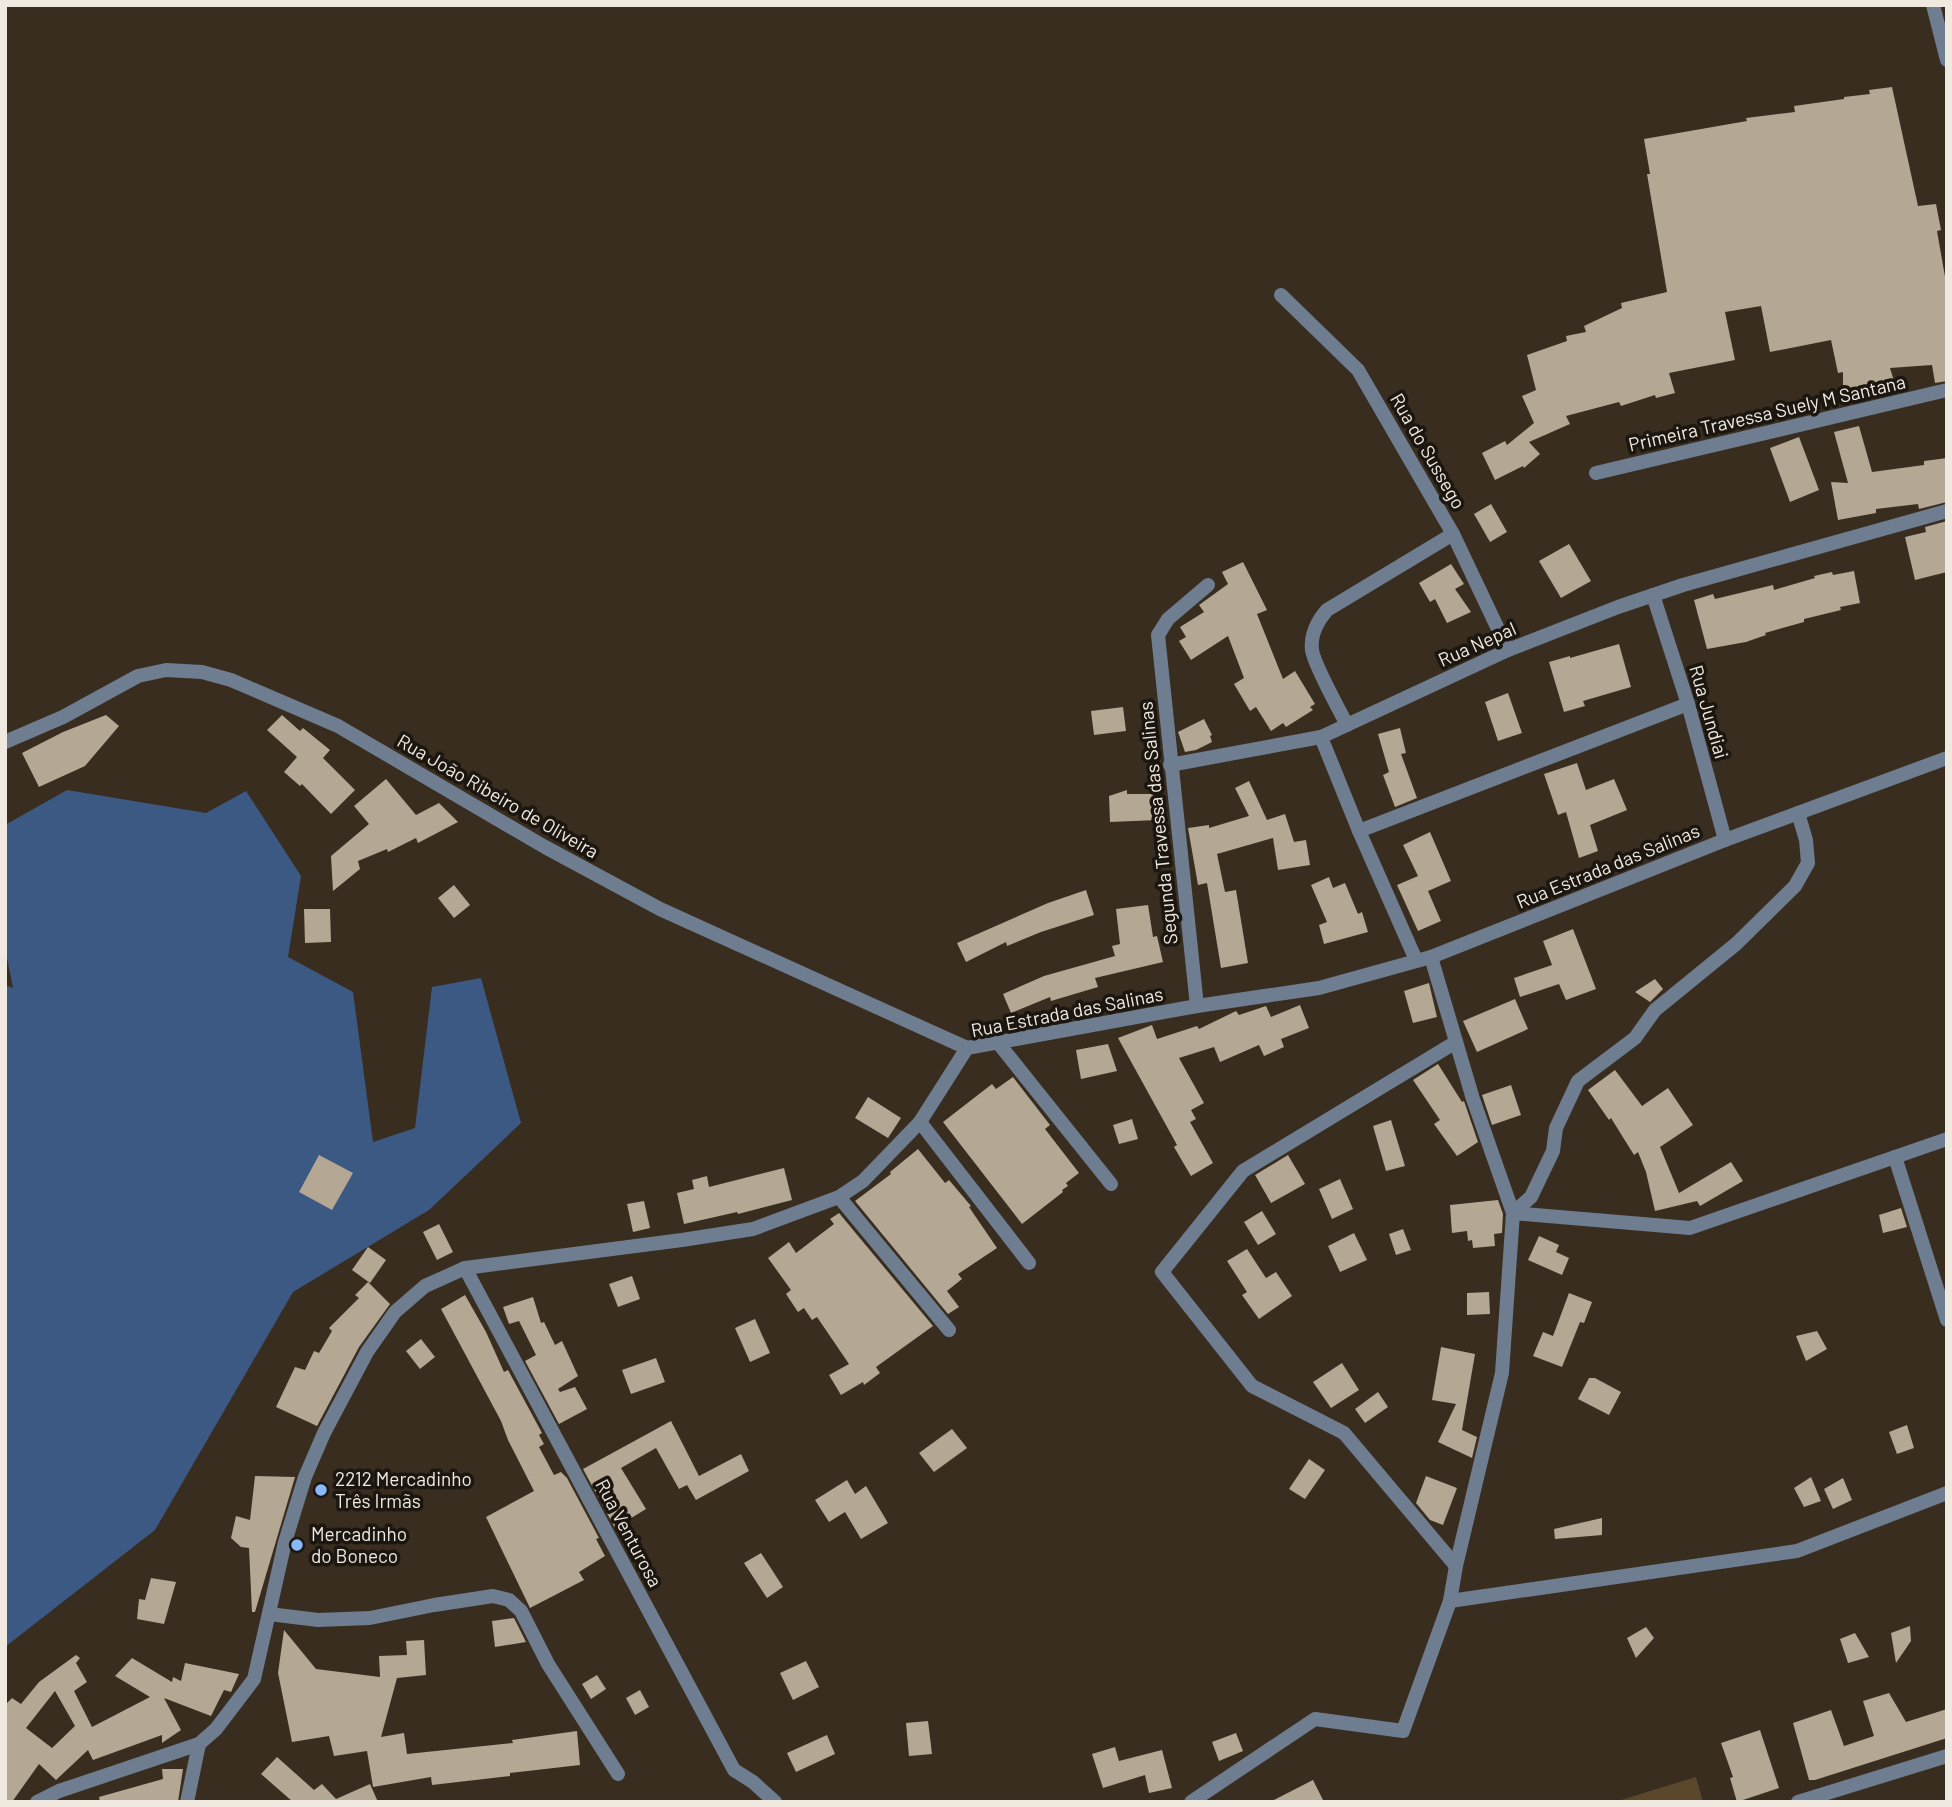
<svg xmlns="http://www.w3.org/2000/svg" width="1952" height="1807" viewBox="0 0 1952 1807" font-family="Barlow,sans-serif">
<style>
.green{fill:#5b472b}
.water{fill:#3c5984}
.building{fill:#b4a794;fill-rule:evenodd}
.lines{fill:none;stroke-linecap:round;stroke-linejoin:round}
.minor{stroke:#6f7d91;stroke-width:14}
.poi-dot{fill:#8cb9fc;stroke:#1b1610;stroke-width:2.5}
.labels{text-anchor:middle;stroke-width:7;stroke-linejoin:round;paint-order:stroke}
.street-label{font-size:19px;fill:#f0e9e0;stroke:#1b1610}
.poi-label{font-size:19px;fill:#f0e9e0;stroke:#1b1610;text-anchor:start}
</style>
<rect width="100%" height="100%" fill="#382d1e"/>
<path class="green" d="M1696,1777L1703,1802H1622L1621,1800Z"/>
<path class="water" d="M67,790L206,813L246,791L301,876L288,957L353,992L373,1142L415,1128L432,987L481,978L521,1123L429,1210L293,1292L155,1530L5,1647V985L13,988L5,948V825Z"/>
<g class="building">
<path d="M1892,87L1918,206L1936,204L1941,230L1937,231L1947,288V381L1935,383L1932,365L1890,368L1894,381L1843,389V372L1838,373L1831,340L1770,352L1761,306L1725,312L1735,360L1669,373L1675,393L1656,398L1655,395L1621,406L1619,402L1566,416L1570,424L1529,442L1540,454L1524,468L1523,466L1495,480L1482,453L1505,441L1507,445L1534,423L1522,396L1536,390L1527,355L1567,341L1566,336L1586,332L1584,326L1622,308L1621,303L1667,292L1647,174H1650L1644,139L1747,121L1746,118L1795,112L1794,106L1844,99V97L1870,94L1869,90Z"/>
<path d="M1859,426L1872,472L1924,465V461L1947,458V502L1919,509L1918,504L1876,509V513L1838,520L1831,482L1848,483L1834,432Z"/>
<path d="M1799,437L1819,490L1790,502L1770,448Z"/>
<path d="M1491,504L1507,532L1490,542L1474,514Z"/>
<path d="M1947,521V572L1915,580L1905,537L1926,532L1925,527Z"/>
<path d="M1569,544L1591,581L1561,598L1539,561Z"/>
<path d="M1243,562L1267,610L1257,614L1283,679L1295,671L1315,704L1310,707L1313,710L1286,727L1283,723L1271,731L1256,707L1250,711L1234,684L1244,678L1228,636L1191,660L1179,641L1186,637L1180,627L1204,612L1199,605L1228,584L1222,572Z"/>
<path d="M1451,564L1464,584L1455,589L1471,612L1447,623L1435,599L1430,602L1419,583Z"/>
<path d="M1854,571L1860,603L1840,607L1841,610L1804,619V622L1765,633L1766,635L1746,642L1707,649L1694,600L1713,594L1715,599L1773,585L1774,590L1815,578L1814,576L1832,572L1833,575Z"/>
<path d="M1619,644L1631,687L1583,701L1585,706L1564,712L1549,662L1570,656V658Z"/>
<path d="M1508,693L1522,733L1498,741L1485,702Z"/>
<path d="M1123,707L1126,731L1094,735L1091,711Z"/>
<path d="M106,715L119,726L85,766L39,787L22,753L63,732Z"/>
<path d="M282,715L300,731L303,728L330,750L323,758L355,790L331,814L302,784L300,786L284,772L297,757L267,730Z"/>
<path d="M1204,719L1212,735L1210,736L1212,742L1196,750L1185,752L1178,732Z"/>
<path d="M1400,728L1406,753L1401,754L1417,798L1395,807L1383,775L1389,772L1378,734Z"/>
<path d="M1577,763L1586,790L1614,779L1627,810L1590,825L1598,851L1579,858L1566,812L1558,815L1544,774Z"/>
<path d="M386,779L416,815L439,803L458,822L418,843L416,838L388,852L387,849L358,861L360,869L333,891L331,856L369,824L354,806Z"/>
<path d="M1249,781L1267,820L1285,814L1294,842L1306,840L1310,865L1278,870L1273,838L1217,854L1225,892L1236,890L1248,963L1221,968L1207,883L1198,885L1188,828L1209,825V828L1249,816L1235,788Z"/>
<path d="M1127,790V794H1158V820L1110,822L1109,796Z"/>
<path d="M1430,832L1451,881L1428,891L1441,921L1418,931L1397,885L1418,876L1403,845Z"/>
<path d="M1329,877L1333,888L1345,883L1358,914L1362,912L1368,932L1324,944L1319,925L1327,922L1311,885Z"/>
<path d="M454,885L470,905L454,918L438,898Z"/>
<path d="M1086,890L1094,915L1041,932L1007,946L1006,942L966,962L957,943L1048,903Z"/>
<path d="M1148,905L1153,937L1157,936L1163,962L1095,978L1098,987L1051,1001L1050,997L1011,1013L1003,994L1044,976L1115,956L1112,946L1120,944L1116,909Z"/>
<path d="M304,909H330L331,942L305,943Z"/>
<path d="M1573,929L1596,989L1566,1000L1559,984L1520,997L1514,978L1552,965L1543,941Z"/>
<path d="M1655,979L1663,989L1650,1002L1635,992Z"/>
<path d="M1429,983L1437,1017L1413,1023L1404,991Z"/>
<path d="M1515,999L1528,1029L1477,1052L1463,1021Z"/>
<path d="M1300,1005L1309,1028L1281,1039L1284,1047L1264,1056L1259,1045L1220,1062L1214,1047L1179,1058L1204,1103L1191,1110L1196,1119L1190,1122L1213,1163L1191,1176L1174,1147L1177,1145L1118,1038L1152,1025L1157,1039L1197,1026L1199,1029L1236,1011L1239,1015L1266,1006L1271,1017Z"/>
<path d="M1108,1044L1117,1071L1081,1079L1076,1050Z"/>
<path d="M1438,1064L1462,1102L1464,1101L1478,1142L1457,1156L1434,1124L1440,1120L1413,1080Z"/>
<path d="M1615,1070L1642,1106L1668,1088L1693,1125L1660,1147L1679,1193L1731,1162L1743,1181L1700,1206L1697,1201L1655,1211L1646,1172L1638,1152L1634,1155L1611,1118L1609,1120L1588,1090Z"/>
<path d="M1013,1077L1050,1125L1045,1129L1079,1173L1066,1183L1068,1186L1062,1190L1063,1192L1022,1224L943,1122L992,1084L996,1089Z"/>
<path d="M1511,1085L1521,1115L1492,1125L1482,1095Z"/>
<path d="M868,1097L901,1118L888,1138L855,1118Z"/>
<path d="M1132,1119L1138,1139L1119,1144L1113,1125Z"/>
<path d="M1391,1120L1405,1166L1386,1171L1373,1126Z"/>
<path d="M918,1149L945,1183L949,1180L971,1206L969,1207L997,1248L958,1274L962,1279L947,1291L959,1307L948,1314L855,1201L891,1174L890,1172Z"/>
<path d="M319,1155L353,1173L332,1210L299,1192Z"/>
<path d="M1288,1155L1305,1184L1271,1203L1255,1175Z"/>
<path d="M784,1168L792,1200L738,1214L737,1212L684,1224L677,1193L694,1189L692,1180L707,1176L709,1187Z"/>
<path d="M1340,1179L1353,1209L1332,1219L1319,1189Z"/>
<path d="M1498,1200L1503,1214L1502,1233L1494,1234L1495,1246L1473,1248L1472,1240L1468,1241L1467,1231L1452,1233L1450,1205Z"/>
<path d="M644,1201L650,1228L633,1232L627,1204Z"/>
<path d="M1901,1208L1907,1227L1883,1233L1879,1215Z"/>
<path d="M1262,1211L1276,1234L1258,1245L1244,1222Z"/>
<path d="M839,1213L933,1326L876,1367L880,1373L864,1385L863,1382L841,1395L829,1375L849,1364L817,1317L812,1320L804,1308L798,1312L786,1294L791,1290L768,1258L789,1242L796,1253L834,1224L830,1219Z"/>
<path d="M439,1224L453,1252L437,1260L423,1232Z"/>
<path d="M1403,1229L1411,1250L1396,1255L1389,1234Z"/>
<path d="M1354,1233L1367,1260L1340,1272L1328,1246Z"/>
<path d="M1539,1236L1559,1245L1556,1252L1569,1258L1562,1275L1528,1260Z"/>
<path d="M368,1247L386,1260L370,1283L352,1270Z"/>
<path d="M1247,1249L1266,1278L1276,1272L1292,1296L1259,1319L1242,1295L1247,1292L1227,1261Z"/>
<path d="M632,1276L640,1299L618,1307L609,1284Z"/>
<path d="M368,1282L390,1304L359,1347L317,1426L276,1407L295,1367L305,1370L314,1351L319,1353L332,1331L329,1328L359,1298L355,1295Z"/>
<path d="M1489,1292L1490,1314L1467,1315V1293Z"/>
<path d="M1569,1293L1592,1302L1584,1323L1580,1322L1562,1367L1533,1356L1543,1332L1553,1336Z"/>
<path d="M465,1295L486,1332L504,1372L508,1370L542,1433L539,1435L544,1444L539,1447L554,1475L561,1472L567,1478L599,1538L596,1539L605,1556L579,1572L584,1580L530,1608L486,1517L534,1491L508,1440L501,1421L441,1309Z"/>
<path d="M533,1297L541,1323L544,1322L555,1345L562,1341L578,1376L558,1389L560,1392L575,1387L587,1409L559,1424L525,1361L536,1355L519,1321L509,1324L503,1307Z"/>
<path d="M755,1319L770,1353L750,1362L735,1328Z"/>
<path d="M1817,1331L1827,1349L1806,1361L1796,1336Z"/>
<path d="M421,1339L435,1357L420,1369L406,1351Z"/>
<path d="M1441,1347L1475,1354L1462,1430L1477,1437L1472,1458L1438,1442L1456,1404L1432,1400Z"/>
<path d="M656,1358L665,1382L631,1394L622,1370Z"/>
<path d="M1342,1363L1359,1390L1331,1408L1313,1382Z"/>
<path d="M1589,1378H1595L1621,1392L1609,1415L1578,1399Z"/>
<path d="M1378,1392L1388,1407L1365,1423L1355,1409Z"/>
<path d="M671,1421L699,1476L741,1454L749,1471L696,1500L687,1485L679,1489L656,1448L621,1468L646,1509L615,1528L583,1469Z"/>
<path d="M1907,1425L1914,1448L1897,1454L1889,1432Z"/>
<path d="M952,1429L967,1448L934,1472L919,1453Z"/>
<path d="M1309,1459L1325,1470L1305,1499L1289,1489Z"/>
<path d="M255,1476L295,1477L255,1612H252L249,1548L241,1547L231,1538L236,1516L250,1520Z"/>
<path d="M1426,1476L1457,1488L1443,1525L1430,1520L1416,1503Z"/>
<path d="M1811,1477L1821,1501L1804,1507L1794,1488Z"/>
<path d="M1843,1478L1852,1500L1833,1509L1824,1489Z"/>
<path d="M847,1480L855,1494L866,1486L888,1523L861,1539L845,1512L829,1522L815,1500Z"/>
<path d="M1602,1518V1535L1555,1539L1554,1529Z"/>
<path d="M761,1553L783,1587L767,1598L744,1563Z"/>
<path d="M151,1578L176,1582L164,1624L137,1619L139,1599L145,1600Z"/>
<path d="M514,1618L526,1642L495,1647L492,1621Z"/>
<path d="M1910,1626L1911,1641L1896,1663L1891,1633Z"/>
<path d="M1646,1627L1654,1638L1636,1658L1627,1638Z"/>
<path d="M284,1630L316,1669L380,1677L379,1656L407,1655L406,1641L424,1640L426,1675L397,1678L381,1737L404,1733L407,1754L513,1743L512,1740L577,1731L580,1765L510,1773V1776L432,1785L431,1777L373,1787L367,1751L334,1756L329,1736L292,1742L278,1673Z"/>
<path d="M1855,1633L1869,1657L1848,1663L1840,1639Z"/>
<path d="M76,1655L80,1658L76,1663L87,1682L74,1691L92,1727L150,1697L115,1676L132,1658L172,1682L173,1677L181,1681L185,1663L239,1674L231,1692L224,1690L211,1716L164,1698L181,1730L162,1743V1735L93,1760L88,1750L56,1780L39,1764L12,1802H5V1705L12,1698L21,1704L39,1682ZM55,1691L75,1726L52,1748L26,1728Z"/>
<path d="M806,1661L819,1687L793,1700L780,1673Z"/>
<path d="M597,1675L606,1689L591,1699L582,1684Z"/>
<path d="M640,1690L649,1707L635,1715L626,1698Z"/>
<path d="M1889,1693L1906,1722L1947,1709V1738L1815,1780H1809L1793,1723L1831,1710L1844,1746L1874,1736L1863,1701Z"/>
<path d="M928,1721L932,1754L909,1756L906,1723Z"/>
<path d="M1760,1730L1779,1788L1737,1802L1730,1778L1733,1777L1721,1743Z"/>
<path d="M1236,1733L1243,1751L1219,1761L1212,1742Z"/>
<path d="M827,1735L835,1754L796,1772L787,1753Z"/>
<path d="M1115,1747L1119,1761L1162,1750L1172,1788L1149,1793L1145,1775L1103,1788L1092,1754Z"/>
<path d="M277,1757L314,1790L322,1784L336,1799L370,1784L378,1802H293L261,1774Z"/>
<path d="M162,1769H183L178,1802H100L99,1797L163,1779Z"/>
<path d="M1313,1780L1324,1802H1270Z"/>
</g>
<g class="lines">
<g class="minor">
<path d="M1933,5L1947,60"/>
<path d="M1281,295L1358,370L1453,534L1508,650"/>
<path d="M1596,473L1947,390"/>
<path d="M1653,595L1688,704L1725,840"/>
<path d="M1347,725C1339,709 1314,665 1312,650C1310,635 1318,620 1327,610L1453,534"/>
<path d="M1321,737L1359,831L1416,960"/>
<path d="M5,742L63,717L138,676L166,670L202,672L231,680L338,726L545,847L660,909L967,1048"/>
<path d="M1170,765L1321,737L1508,650L1618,607L1683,585L1947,511"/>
<path d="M1359,831L1688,704"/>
<path d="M1197,1006L1158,635L1168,619L1208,585"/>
<path d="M999,1044L1111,1184"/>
<path d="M920,1122L1029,1263"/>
<path d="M1895,1157L1947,1320"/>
<path d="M839,1197L949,1330"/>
<path d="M1513,1213L1531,1197L1553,1151L1556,1128L1578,1081L1635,1038L1655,1010L1736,944L1795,886L1808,863L1806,840L1798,813"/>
<path d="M1513,1213L1690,1228L1947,1139"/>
<path d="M465,1268L734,1770L753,1782L775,1802"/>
<path d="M1456,1566L1344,1433L1252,1386L1162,1272L1243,1171L1456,1042"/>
<path d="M1450,1601L1797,1551L1947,1493"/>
<path d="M269,1614L318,1620L370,1618L434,1605L493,1596L509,1600L521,1611L548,1664L618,1774"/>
<path d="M37,1802L59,1791L199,1744L216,1729L254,1679L285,1542L305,1477L324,1433L367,1352L395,1312L425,1286L465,1268L682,1240L753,1229L839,1197L863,1181L920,1122L967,1048L1197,1006L1319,988L1431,957L1725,840L1947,758"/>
<path d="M187,1802L199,1744"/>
<path d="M1191,1802L1315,1719L1403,1731L1450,1601L1456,1566L1502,1373L1513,1213L1473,1099L1431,957"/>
<path d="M1798,1802L1947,1756"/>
</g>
</g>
<g class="poi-dot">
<circle cx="321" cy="1490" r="7"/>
<circle cx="297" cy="1545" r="7"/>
</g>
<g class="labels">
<g class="street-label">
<text transform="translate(1767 413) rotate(-13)" y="7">Primeira Travessa Suely M Santana</text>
<text transform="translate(1428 451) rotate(60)" y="7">Rua do Sussego</text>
<text transform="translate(1477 644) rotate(-24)" y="7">Rua Nepal</text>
<text transform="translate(1709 712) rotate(74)" y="7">Rua Jundiai</text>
<text transform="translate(498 796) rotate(30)" y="7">Rua João Ribeiro de Oliveira</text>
<text transform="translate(1158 823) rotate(-96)" y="7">Segunda Travessa das Salinas</text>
<text transform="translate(1608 866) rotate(-22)" y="7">Rua Estrada das Salinas</text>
<text transform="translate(1067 1012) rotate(-11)" y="7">Rua Estrada das Salinas</text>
<text transform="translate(629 1533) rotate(62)" y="7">Rua Venturosa</text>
</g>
<g class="poi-label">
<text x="335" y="1486">2212 Mercadinho<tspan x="335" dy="22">Três Irmãs</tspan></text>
<text x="311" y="1541">Mercadinho<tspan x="311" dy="22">do Boneco</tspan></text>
</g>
</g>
<rect width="1952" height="1807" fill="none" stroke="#f0e9e0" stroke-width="14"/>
</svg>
